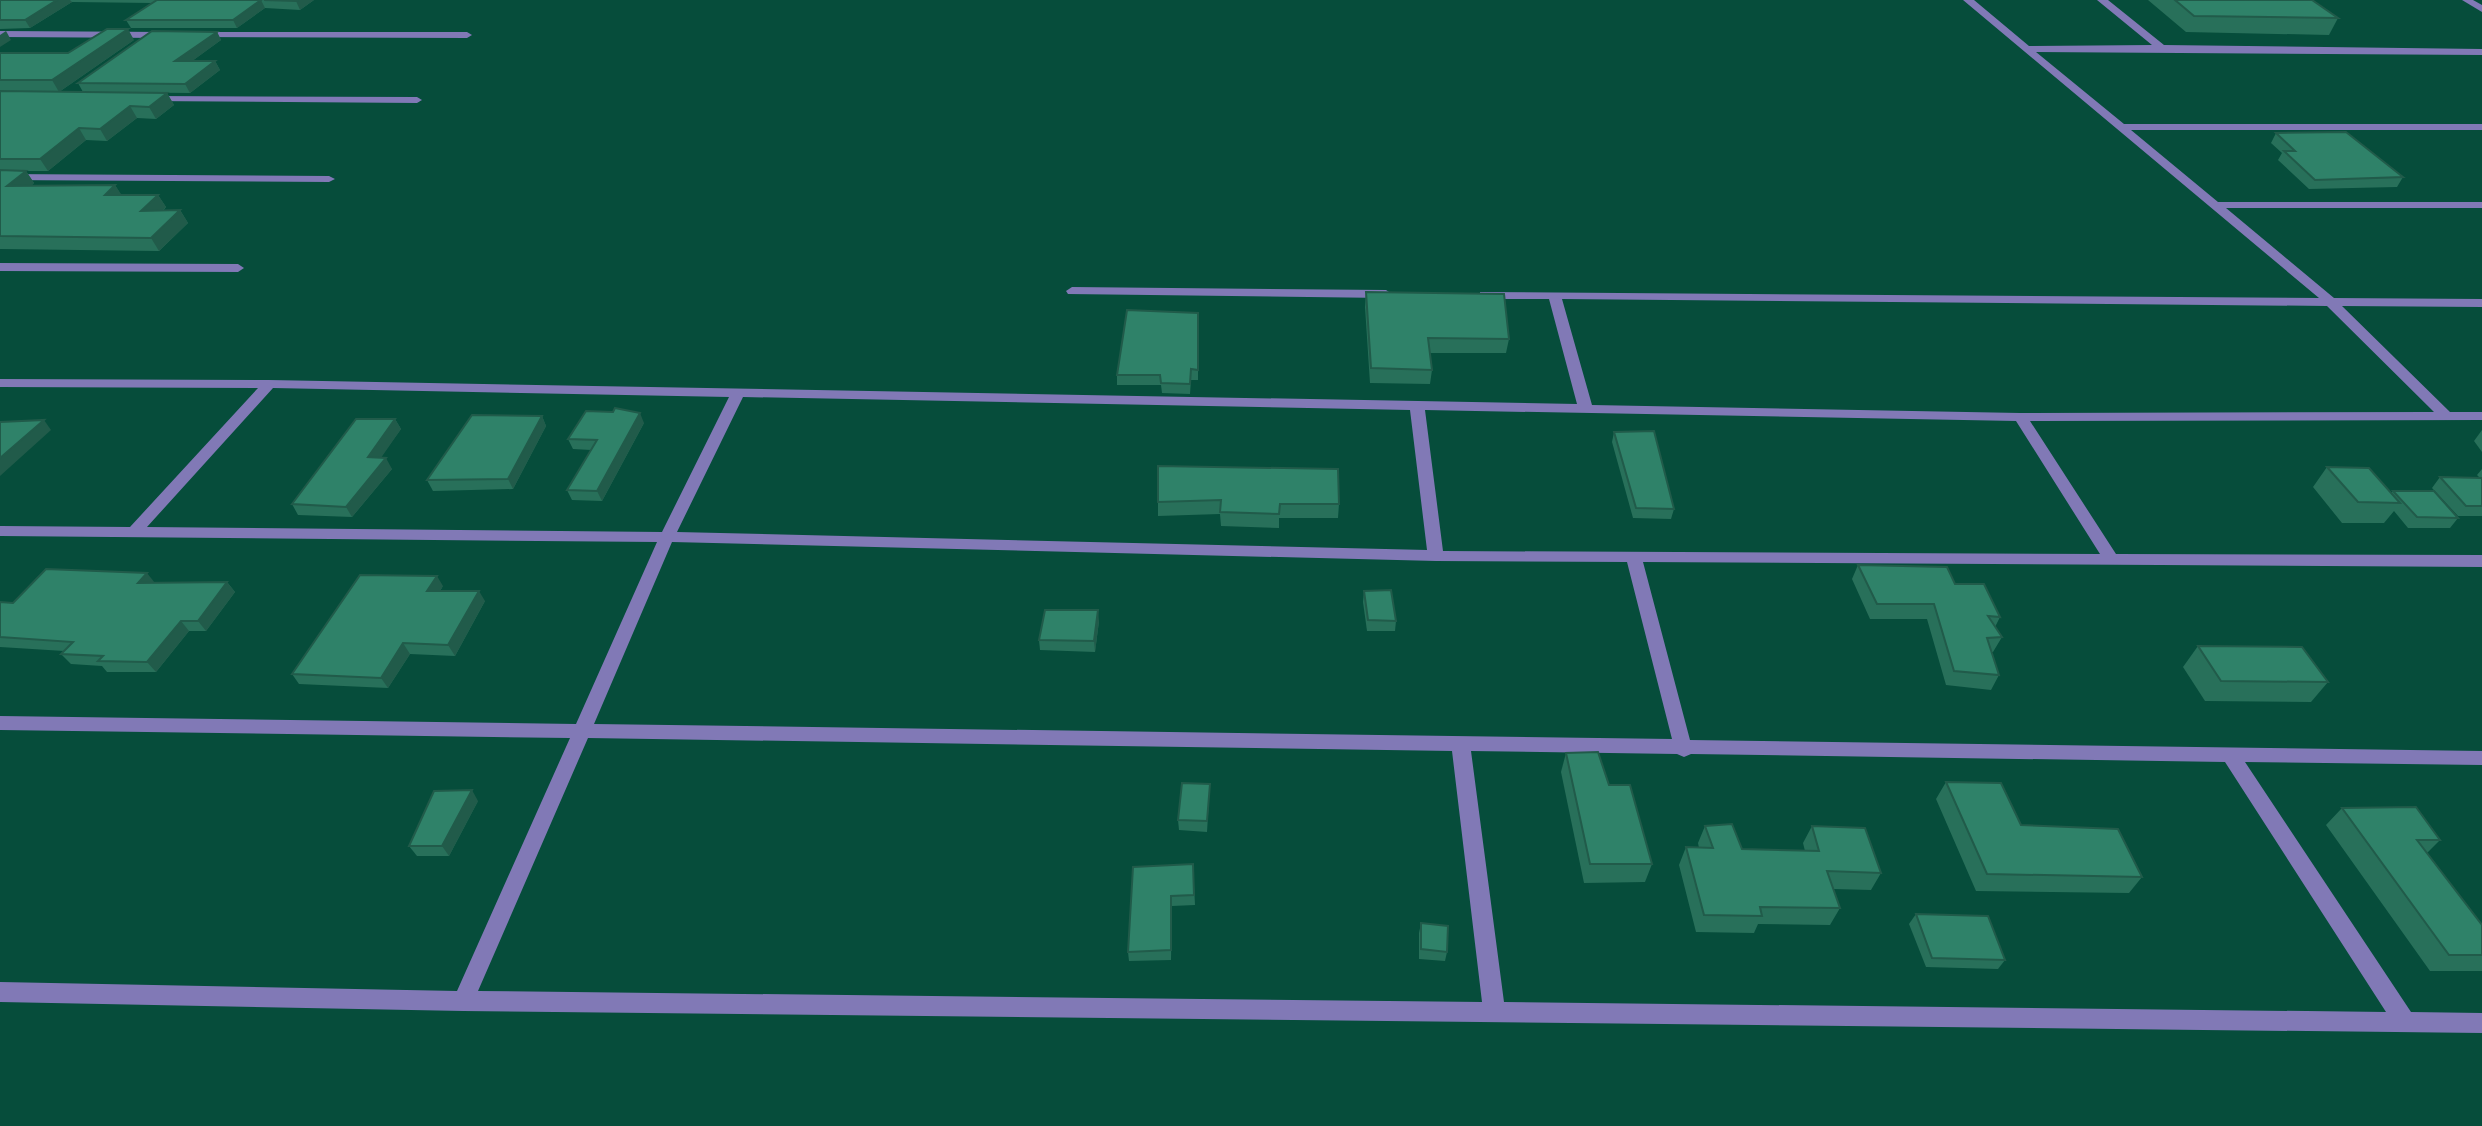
<svg xmlns="http://www.w3.org/2000/svg" width="2482" height="1126" viewBox="0 0 2482 1126" font-family="'Sofia Sans Condensed',sans-serif">
<style>
.lines{fill:none;stroke-linecap:round;stroke-linejoin:round}
.minor{fill:#8179b6;fill-rule:evenodd}
.wall{fill:#28705a}
.shaded-wall{fill:#215b4a}
.building{fill:#2f8269;stroke:#215b4a;stroke-width:2}
</style>
<rect width="100%" height="100%" fill="#064d3b"/>
<g class="lines">
<g class="minor">
<path d="M1963,0H1974L2029,46L2152,45L2097,0H2108L2164,45L2482,49V55L2036,52L2124,124H2482V130H2131L2218,202H2482V208H2226L2334,298L2482,299V307L2342,306L2450,412H2482V420L2030,421L2116,554L2482,555V567L1643,562L1690,740L2482,751V765L2245,762L2411,1012L2482,1013V1033L463,1011L0,1002V982L457,991L570,738L0,730V716L576,724L657,542L0,536V526L130,527L258,388L0,387V379L269,380L1577,404L1549,299H1485L1480,298V292L2319,298ZM1562,299L2327,306L2434,412L2020,413L1592,405ZM273,388L729,397L662,532L147,527ZM743,397L1410,410L1427,550L677,532ZM1425,410L2016,421L2100,554L1443,551ZM672,542L1436,561L1627,562L1672,739L594,724ZM588,738L1452,751L1482,1002L478,991ZM1471,751L1677,754L1684,757L1691,754L2225,762L2386,1012L1504,1002Z"/>
<path d="M2462,0H2473L2482,5V12Z"/>
<path d="M0,31L166,32L171,35L166,38L0,37Z"/>
<path d="M198,32H467L472,35L467,38L195,37V33Z"/>
<path d="M150,96L417,97L422,100L417,103L146,101L145,99Z"/>
<path d="M0,174L329,176L335,179L329,182L0,180Z"/>
<path d="M0,263L238,264L244,268L238,272L0,271Z"/>
<path d="M1072,287L1386,290L1392,294L1386,298L1068,294L1066,291Z"/>
</g>
</g>
<g class="wall">
<path d="M0,0H314L300,10L265,8L237,28H131L126,20L152,3L72,2L30,28L0,29Z"/>
<path d="M2148,0H2312L2338,18L2329,35L2186,32Z"/>
<path d="M217,32L221,40L192,61H215L220,70L190,93L83,92L78,83Z"/>
<path d="M134,40L59,92L167,93L174,105L156,119L137,118L107,141L86,140L48,171H26L34,183L31,186L115,185L121,195H158L166,207L163,211L180,210L188,223L159,251L0,249V53H68Z"/>
<path d="M2276,133L2403,177L2397,187L2309,189L2278,160L2282,153L2271,143Z"/>
<path d="M1366,292L1509,339L1506,353H1430L1432,370L1430,384L1370,383L1365,307Z"/>
<path d="M1198,313V380H1191L1190,394L1162,393L1161,385H1117V375Z"/>
<path d="M542,416L546,426L513,489L433,491L427,480Z"/>
<path d="M395,419L401,429L380,458L392,469L352,517L298,515L292,504Z"/>
<path d="M644,423L602,501L572,500L567,490L591,450L573,449L568,439Z"/>
<path d="M2482,430V452L2474,441Z"/>
<path d="M1614,432L1674,509L1671,519L1633,518L1612,442Z"/>
<path d="M2327,467L2391,493L2393,491L2458,518L2450,528H2408L2394,511L2384,523H2342L2313,487Z"/>
<path d="M1338,469L1339,504L1338,518H1279V528L1221,526L1220,514L1158,516V502Z"/>
<path d="M2482,469V516H2458L2432,488L2440,477L2480,478L2477,475Z"/>
<path d="M1858,565L1955,584L2000,617L1995,627L2002,637L1993,652H1991L1999,675L1991,690L1946,685L1927,619H1870L1852,579Z"/>
<path d="M227,582L235,592L206,631H189L156,672H107L102,666L71,664L61,654L64,651L0,647V602L13,603L155,583Z"/>
<path d="M443,586L440,591L485,601L455,656L410,654L388,688L299,684L292,674Z"/>
<path d="M1364,591L1396,621L1395,631H1367L1363,602Z"/>
<path d="M1099,621L1095,652L1040,650L1039,640Z"/>
<path d="M2198,646L2328,682L2311,702L2205,701L2183,667Z"/>
<path d="M1566,753L1609,785L1652,864L1645,882L1584,883L1561,772Z"/>
<path d="M1946,782L2021,825L2142,877L2129,893L1976,891L1936,799Z"/>
<path d="M1210,784L1207,832L1179,830L1178,820Z"/>
<path d="M478,801L449,856H417L409,846Z"/>
<path d="M2342,808L2440,840L2427,853L2482,925V971H2430L2326,825Z"/>
<path d="M1705,826L1742,849L1805,851L1803,843L1812,826L1881,873L1871,890L1833,889L1840,908L1830,925L1758,924L1754,933L1696,932L1679,865L1686,847L1699,848L1698,843Z"/>
<path d="M1193,864L1195,905L1172,906L1171,960L1129,961L1128,952Z"/>
<path d="M1916,914L2005,960L1998,969L1926,967L1909,924Z"/>
<path d="M1421,923L1447,952L1445,961L1419,959V933Z"/>
</g>
<g class="shaded-wall">
<path d="M57,0H70L72,2L30,28L25,20Z"/>
<path d="M261,0L265,8L237,28L233,20Z"/>
<path d="M298,0H314L300,10L296,1Z"/>
<path d="M128,29L134,40L59,92L52,80Z"/>
<path d="M6,31L11,40L0,47V35Z"/>
<path d="M217,32L221,40L180,70L175,61Z"/>
<path d="M215,61L220,70L190,93L185,84Z"/>
<path d="M167,93L174,105L156,119L149,107Z"/>
<path d="M130,106L137,118L107,141L100,129Z"/>
<path d="M79,128L86,140L48,171L40,159Z"/>
<path d="M26,171L34,183L15,199L7,186Z"/>
<path d="M115,185L123,197L105,195Z"/>
<path d="M158,195L166,207L149,223L141,211Z"/>
<path d="M180,210L188,223L159,251L151,238Z"/>
<path d="M640,413L644,423L602,501L597,491Z"/>
<path d="M542,416L546,426L513,489L508,479Z"/>
<path d="M395,419L401,429L374,468L368,457Z"/>
<path d="M44,420L51,430L0,476V458Z"/>
<path d="M386,458L392,469L352,517L346,507Z"/>
<path d="M147,573L155,583H138Z"/>
<path d="M437,576L443,586L434,601L427,591Z"/>
<path d="M227,582L235,592L206,631L198,621Z"/>
<path d="M479,591L485,601L455,656L448,645Z"/>
<path d="M1098,610L1099,621L1095,652L1094,641Z"/>
<path d="M181,621L189,631L156,672L147,662Z"/>
<path d="M403,643L410,654L388,688L381,678Z"/>
<path d="M472,790L478,801L449,856L442,846Z"/>
</g>
<g class="building">
<path d="M0,0H57L25,20H0Z"/>
<path d="M157,0H261L233,20H126Z"/>
<path d="M264,0H298L296,1Z"/>
<path d="M2175,0H2312L2338,18L2194,16Z"/>
<path d="M107,29H128L52,80H0V53H68Z"/>
<path d="M152,31L217,32L175,61H215L185,84L78,83Z"/>
<path d="M0,91L167,93L149,107L130,106L100,129L79,128L40,159H0Z"/>
<path d="M2346,132L2403,177L2315,180L2284,151H2295L2276,133Z"/>
<path d="M0,170L26,171L7,186L115,185L105,195H158L141,211L180,210L151,238L0,236Z"/>
<path d="M1366,292L1504,294L1509,339L1428,338L1432,370L1371,368Z"/>
<path d="M1127,310L1198,313V370L1191,369L1190,384L1161,383L1160,375H1117Z"/>
<path d="M615,408L640,413L597,491L567,490L597,440L568,439L586,411L613,412Z"/>
<path d="M472,415L542,416L508,479L427,480Z"/>
<path d="M356,419H395L368,457L386,458L346,507L292,504Z"/>
<path d="M44,420L0,458V422Z"/>
<path d="M1654,431L1674,509L1636,508L1614,432Z"/>
<path d="M1158,466L1338,469L1339,504H1280L1279,514L1220,512L1221,500L1158,502Z"/>
<path d="M2327,467L2369,468L2400,503L2358,502Z"/>
<path d="M2440,477L2482,478V506H2466Z"/>
<path d="M2393,491H2434L2458,518L2417,517Z"/>
<path d="M1858,565L1947,567L1955,584H1984L2000,617L1988,616L2002,637L1987,638L1999,675L1954,671L1934,604H1877Z"/>
<path d="M46,569L147,573L138,583L227,582L198,621H181L147,662L98,661L103,656L61,654L73,642L0,637V602L13,603Z"/>
<path d="M360,575L437,576L427,591H479L448,645L403,643L381,678L292,674Z"/>
<path d="M1391,590L1396,621L1368,620L1364,591Z"/>
<path d="M1045,610H1098L1094,641L1039,640Z"/>
<path d="M2198,646L2302,647L2328,682L2221,681Z"/>
<path d="M1598,752L1609,785H1630L1652,864H1590L1566,753Z"/>
<path d="M1946,782L2001,783L2021,825L2118,829L2142,877L1987,874Z"/>
<path d="M1182,783L1210,784L1207,821L1178,820Z"/>
<path d="M472,790L442,846H409L434,791Z"/>
<path d="M2416,807L2440,840H2417L2482,925V955H2449L2342,808Z"/>
<path d="M1732,824L1742,849L1819,851L1812,826L1865,828L1881,873L1827,871L1840,908L1760,907L1762,916L1704,915L1686,847L1713,848L1705,826Z"/>
<path d="M1193,864L1194,895L1171,896V950L1128,952L1133,867Z"/>
<path d="M1916,914L1988,916L2005,960L1932,958Z"/>
<path d="M1421,923L1448,926L1447,952L1421,949Z"/>
</g>
</svg>
